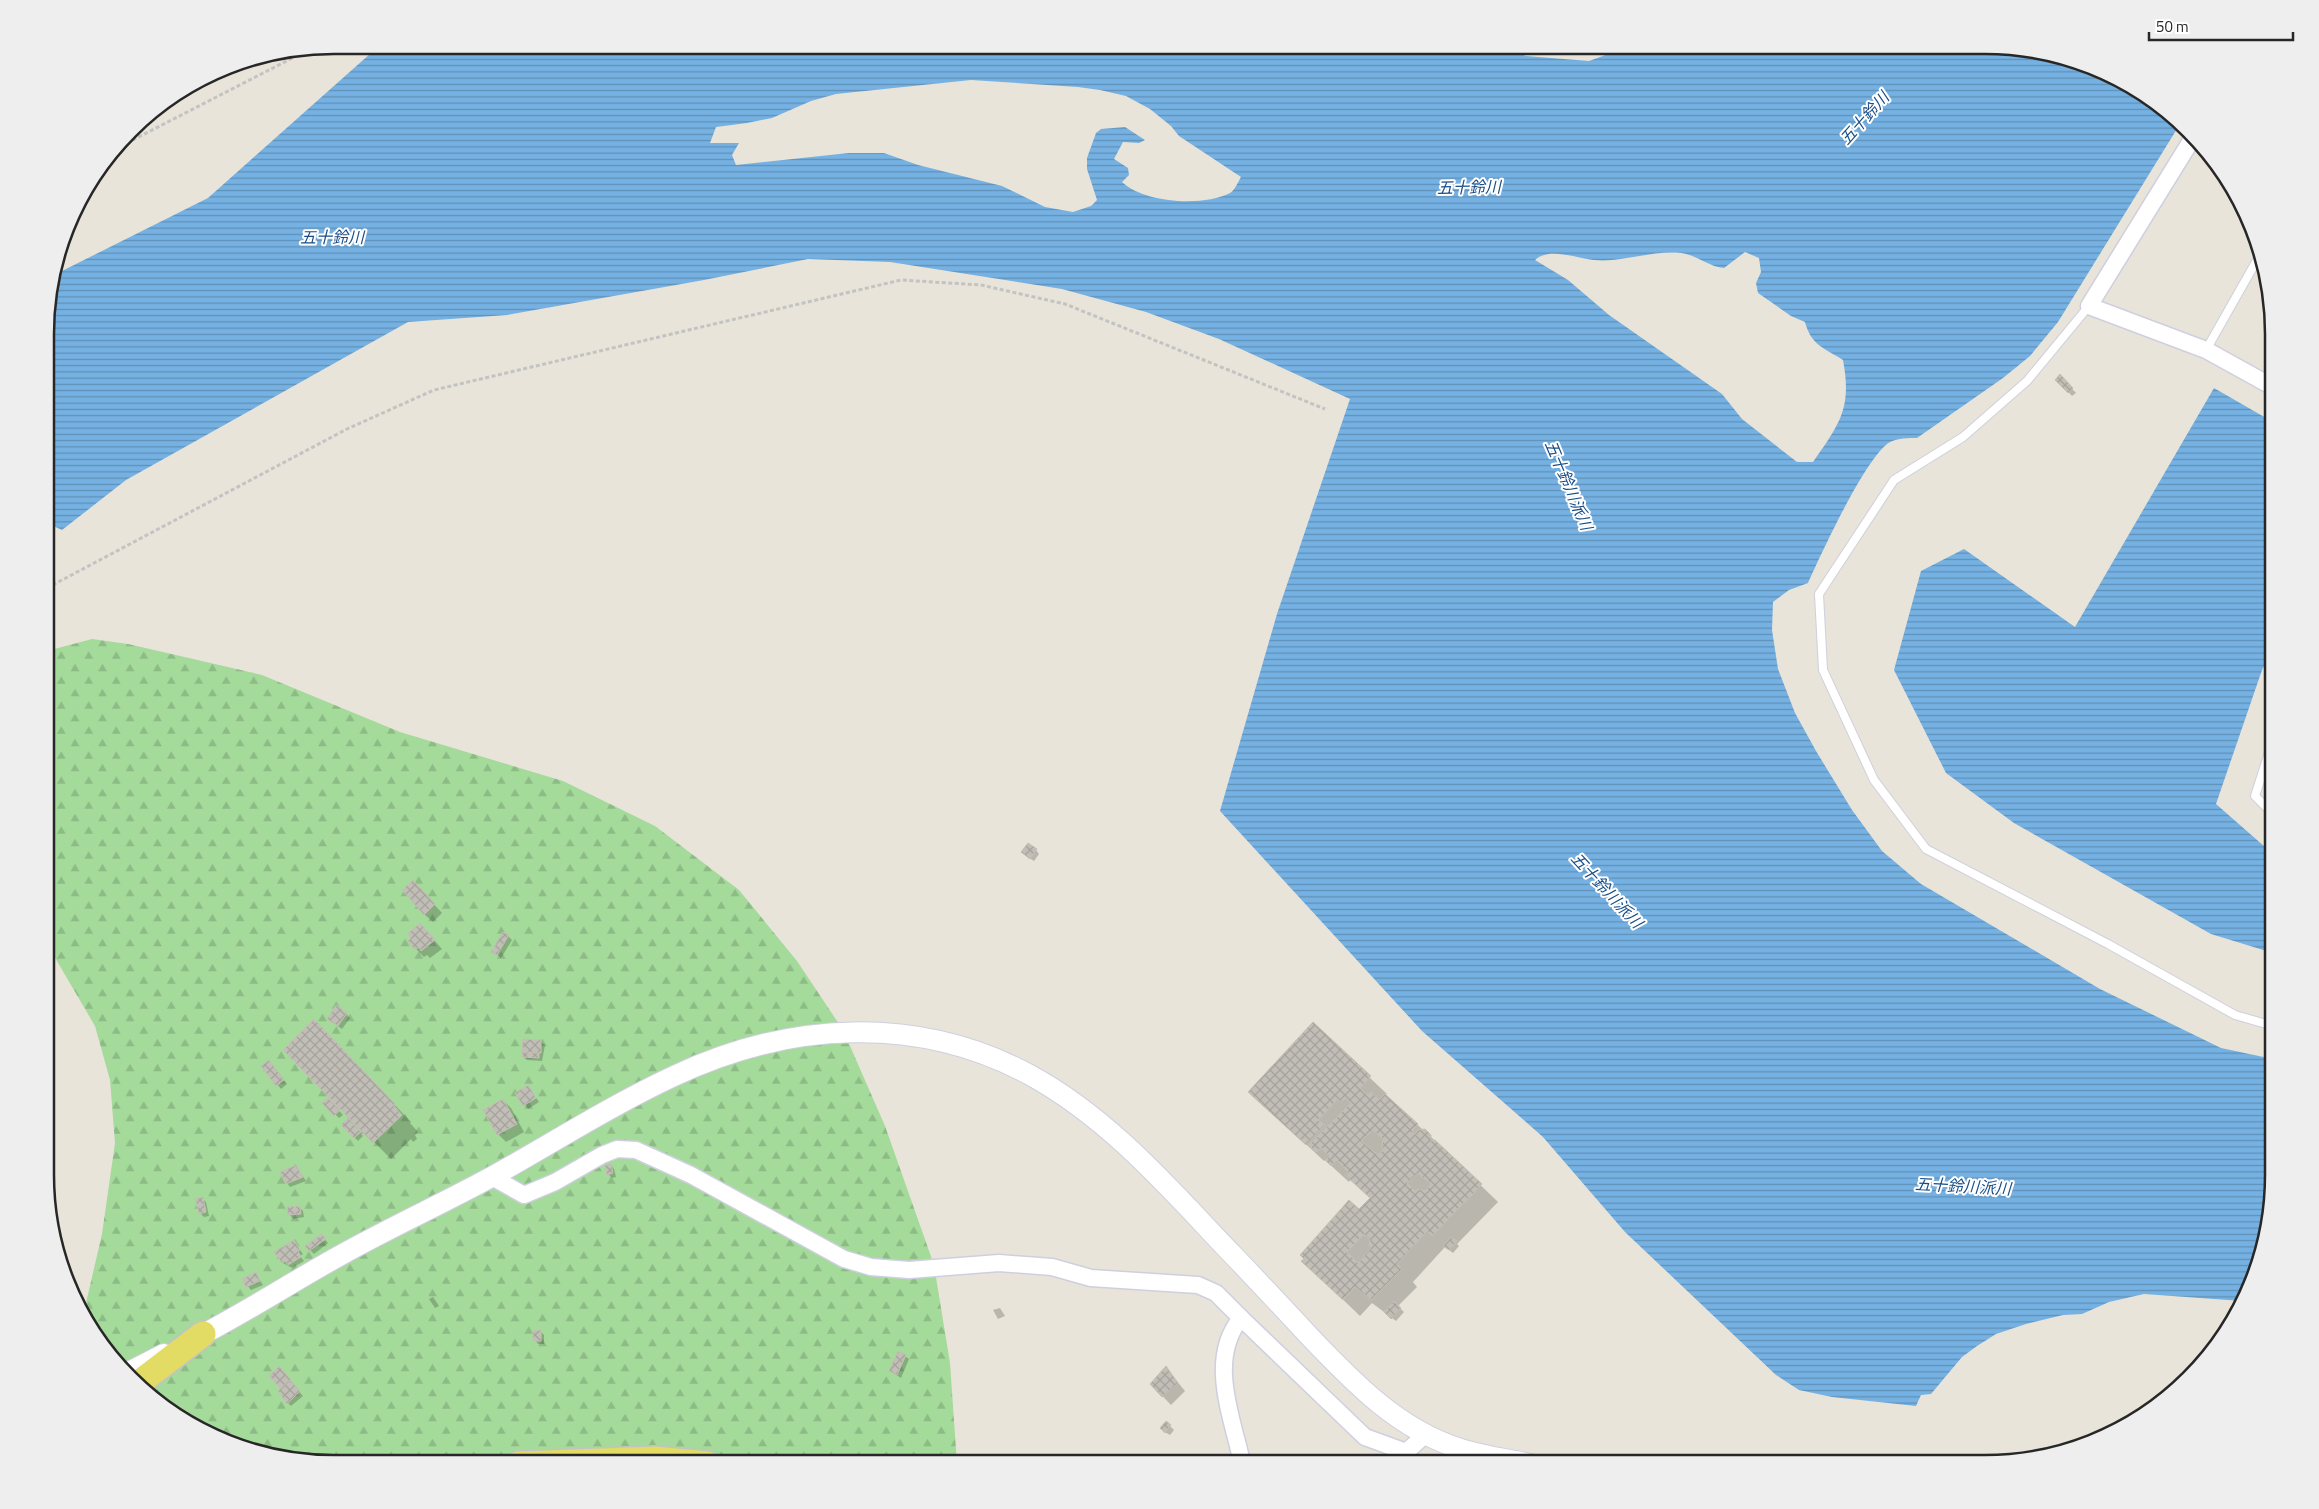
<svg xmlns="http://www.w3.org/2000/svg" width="2319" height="1509" viewBox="0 0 2319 1509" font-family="'Titillium Web','Noto Sans JP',sans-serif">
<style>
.forest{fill:url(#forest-firs)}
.water{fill:url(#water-rules);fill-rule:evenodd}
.shadow{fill:#0003}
.building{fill:url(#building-cross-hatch);stroke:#c3c0b3;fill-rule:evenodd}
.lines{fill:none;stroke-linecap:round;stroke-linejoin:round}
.service-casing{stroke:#cfcfdf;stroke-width:10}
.minor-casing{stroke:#cfcfdf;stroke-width:19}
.tertiary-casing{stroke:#cfcfdf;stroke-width:22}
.primary-casing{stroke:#c3c3c3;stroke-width:28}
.path{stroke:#c3c3c3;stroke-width:3;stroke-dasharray:4 2.5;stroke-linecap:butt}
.service{stroke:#fff;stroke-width:8}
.minor{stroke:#fff;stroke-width:16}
.tertiary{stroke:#fff;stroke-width:20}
.primary{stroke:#e2db64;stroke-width:25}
.labels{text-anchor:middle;stroke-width:4;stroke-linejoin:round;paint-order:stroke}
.water-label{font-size:16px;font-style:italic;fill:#194e88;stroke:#fff}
.rim{fill:none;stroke:#272727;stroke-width:2.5}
</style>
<defs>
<pattern id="forest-firs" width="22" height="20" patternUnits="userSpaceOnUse" patternTransform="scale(1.25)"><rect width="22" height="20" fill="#a4da9a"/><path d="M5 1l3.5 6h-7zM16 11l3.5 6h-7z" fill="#8dbb85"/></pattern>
<pattern id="water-rules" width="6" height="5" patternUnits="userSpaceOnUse" patternTransform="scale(1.25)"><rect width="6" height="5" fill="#75b1e2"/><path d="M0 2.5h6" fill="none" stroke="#6090b7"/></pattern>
<pattern id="building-cross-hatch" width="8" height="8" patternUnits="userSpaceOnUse" patternTransform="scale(1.25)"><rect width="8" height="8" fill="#c0beb6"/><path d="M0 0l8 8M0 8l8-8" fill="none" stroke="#a5a39c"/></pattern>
</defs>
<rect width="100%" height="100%" fill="#e8e4d9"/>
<path class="forest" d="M92,639L128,644L262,675L400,732L563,781L655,826L739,890L797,961L843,1030L885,1126L934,1265L950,1363L957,1464H334L241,1449L173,1415L129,1379L83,1316L102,1234L115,1143L110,1080L95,1026L47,944V651Z"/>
<g class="water">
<path d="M380,45H1500L1526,56L1589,61L1633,45H1985L2078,60L2146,94L2180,124L2058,322L2030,356L2003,378L1917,438C1908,438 1898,438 1890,442C1866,456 1821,554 1808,583L1789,590L1773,602L1772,630L1778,669L1795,713L1816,751L1852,810L1882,851L1921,884L2100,989L2221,1048L2273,1059V1194L2259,1268L2242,1301L2144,1294L2109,1302L2082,1314L2063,1315L2026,1324L1996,1334L1977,1346L1962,1357L1931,1394L1921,1395L1916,1406L1832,1397L1799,1390L1776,1375L1625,1232L1543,1137L1422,1031L1220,811L1277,614L1350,399L1219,339L1146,312L1062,289L890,262L808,259L704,280L507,315L408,322L126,480L62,530L47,523V297L54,275L208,198ZM971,80L1078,87L1100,90L1126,96L1150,109L1171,126L1179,136L1241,177C1238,182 1235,190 1230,193C1203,207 1144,203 1122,182L1129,175L1128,168L1114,159L1123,142L1139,143L1145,140L1125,127L1101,129L1096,133L1087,158V169L1097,200L1091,206L1073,212L1045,207L1002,186L918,165L884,153H849L736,165L732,155L739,143H710L716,127L747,123L772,118L811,101L836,94ZM1745,252L1759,258L1761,272L1756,283L1758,293L1791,316L1805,322C1811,345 1824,348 1843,360C1852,408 1840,423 1813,462H1797L1742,419L1722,394L1609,315L1568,280L1535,260C1549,247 1576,258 1594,260C1620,263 1652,250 1681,253C1697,255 1709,267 1724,268Z"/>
<path d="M2214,388L2273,422V649L2262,670L2216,804L2273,854V953L2211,934L2014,823L1946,773L1894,670L1921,571L1964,549L2075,627Z"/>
</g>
<g class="shadow">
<path d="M2060,376L2076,393L2072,396L2057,380Z"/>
<path d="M1036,850L1039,854L1034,861L1026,856Z"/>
<path d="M421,890L442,913L433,922L424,914Z"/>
<path d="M420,924L442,949L430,958L427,955L424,957L416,949Z"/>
<path d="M508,936L512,940L501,958L493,951Z"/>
<path d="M346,1014L350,1018L342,1029L332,1022Z"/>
<path d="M1313,1024L1387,1094L1385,1096L1430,1136L1498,1202L1457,1244L1459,1246L1453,1253L1445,1247L1413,1282L1417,1287L1398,1306L1404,1312L1396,1321L1372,1303L1360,1316L1303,1261L1371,1199L1351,1179L1349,1182L1325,1160L1324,1161L1267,1108Z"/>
<path d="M331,1038L411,1122L410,1123L418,1132L415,1135L417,1139L413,1142L411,1139L391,1159L374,1142Z"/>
<path d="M525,1041L541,1042L545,1045L542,1061L527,1060L524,1056Z"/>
<path d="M273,1065L287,1084L281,1089L263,1067Z"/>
<path d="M528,1087L539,1102L528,1109L517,1093Z"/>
<path d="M328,1099L343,1115L339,1118L324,1103Z"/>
<path d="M503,1100L511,1108L524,1132L506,1142L498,1134Z"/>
<path d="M348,1120L363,1136L358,1141L343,1125Z"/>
<path d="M611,1165L614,1169L616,1177L612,1178L608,1174Z"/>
<path d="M296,1166L306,1181L290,1187L287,1183Z"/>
<path d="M202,1198L206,1202L209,1216L204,1217L200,1213Z"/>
<path d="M299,1207L303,1211L304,1217L293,1219L290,1215Z"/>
<path d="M322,1236L328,1243L314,1254L307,1247Z"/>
<path d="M293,1241L303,1254L300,1256L304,1261L292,1268L283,1263Z"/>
<path d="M256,1274L263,1285L251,1290L243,1280Z"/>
<path d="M433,1297L439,1306L435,1308L429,1299Z"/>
<path d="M1000,1308L1005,1316L998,1319L993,1310Z"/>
<path d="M541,1332L544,1335V1344H538L535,1340Z"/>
<path d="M899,1352L909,1359L901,1378L890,1371Z"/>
<path d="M1166,1368L1185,1391L1171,1405L1151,1384Z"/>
<path d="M282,1372L303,1396L291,1406L283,1398Z"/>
<path d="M1166,1422L1174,1430L1170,1435L1165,1432Z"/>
</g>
<g class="building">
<path d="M2060,374L2073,388L2068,393L2055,380Z"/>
<path d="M1028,843L1037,849L1030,859L1021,852Z"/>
<path d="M413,880L435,904L424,915L402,890Z"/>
<path d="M420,923L435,940L421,951L419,947L415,950L408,941L411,938L407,934Z"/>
<path d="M503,932L509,935L497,955L491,952Z"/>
<path d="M336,1005L347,1013L338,1026L327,1019Z"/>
<path d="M314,1019L395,1104L394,1106L402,1115L373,1143L283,1050Z"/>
<path d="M1313,1022L1371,1076L1360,1088L1367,1095L1372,1092L1379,1100L1385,1094L1418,1124L1412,1132L1414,1135L1418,1130L1425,1129L1431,1135V1141L1435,1140L1482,1184L1432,1236L1427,1231L1397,1264L1402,1269L1371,1300L1355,1287L1343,1300L1301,1261L1304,1259L1300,1255L1349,1200L1359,1209L1370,1198L1345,1175L1348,1172L1337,1160L1331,1166L1325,1160L1330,1156L1321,1148L1316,1152L1309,1145L1351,1103L1346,1098L1341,1102L1338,1099L1318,1120L1325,1125L1306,1145L1248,1092ZM1373,1130L1383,1139L1382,1146L1384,1149L1378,1155L1361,1141ZM1418,1173L1431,1184L1425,1191L1418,1189L1415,1191L1407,1183ZM1364,1234L1370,1240L1369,1245L1371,1248L1358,1263L1347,1252Z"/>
<path d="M523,1039L541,1040V1053L522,1052Z"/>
<path d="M522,1052L539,1053V1058L522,1057Z"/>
<path d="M269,1060L284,1080L276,1086L261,1066Z"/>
<path d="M528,1085L536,1098L523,1106L515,1093Z"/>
<path d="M328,1098L340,1110L334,1116L322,1103Z"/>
<path d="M503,1099L517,1124L497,1135L483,1110Z"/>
<path d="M348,1118L361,1132L354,1138L341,1125Z"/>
<path d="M611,1164L613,1173L607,1175L605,1165Z"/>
<path d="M296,1165L303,1177L286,1184L280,1172Z"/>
<path d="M203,1197L206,1212L199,1214L195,1199Z"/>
<path d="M300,1206L301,1214L288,1215L287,1207Z"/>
<path d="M322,1234L326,1239L309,1251L305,1246Z"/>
<path d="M1451,1237L1457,1241L1449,1250L1443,1246Z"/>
<path d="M294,1240L300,1250L298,1251L301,1257L288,1265L285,1261L282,1263L274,1252Z"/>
<path d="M256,1272L260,1281L246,1287L242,1279Z"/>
<path d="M1394,1301L1401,1308L1391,1319L1384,1312Z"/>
<path d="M541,1330V1341H533V1331Z"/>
<path d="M898,1351L906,1355L897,1375L889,1371Z"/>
<path d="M279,1366L291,1380L281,1389L269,1376Z"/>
<path d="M1166,1366L1178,1383L1162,1397L1150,1384Z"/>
<path d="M290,1380L300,1391L287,1404L278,1391Z"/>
<path d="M1166,1421L1171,1425L1165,1433L1160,1428Z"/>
</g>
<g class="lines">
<defs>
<g id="service">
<path d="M2089,306L2027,381L1963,437L1894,480L1819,594L1823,670L1874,780L1926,849L2108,944L2235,1015L2273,1026"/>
<path d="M2206,350L2261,253"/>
<path d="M2273,740L2255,796L2273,814"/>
</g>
<g id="minor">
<path d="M2194,136L2089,306L2206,350L2273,387"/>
<path d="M492,1177L524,1195L555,1182L602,1155L617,1149L636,1150L691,1175L844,1259L871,1267L909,1270L999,1263L1052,1267L1091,1278L1198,1285L1216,1293L1241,1318C1208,1358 1231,1414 1241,1458"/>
<path d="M1241,1318L1365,1437L1406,1452L1426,1434"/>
</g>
<g id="tertiary">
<path d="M190,1341C242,1315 290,1283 341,1255C391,1227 444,1203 495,1175C554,1142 612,1105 674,1076C788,1022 917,1014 1030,1075C1109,1118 1169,1188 1230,1252C1257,1280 1284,1309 1311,1338C1354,1383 1399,1430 1461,1449C1483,1456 1507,1459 1530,1464"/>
<path d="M125,1374L164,1354"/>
</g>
<g id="primary">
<path d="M136,1385L203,1334"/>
<path d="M519,1464L655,1459L707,1464"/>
</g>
</defs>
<use href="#service" class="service-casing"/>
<use href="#minor" class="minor-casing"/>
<use href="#tertiary" class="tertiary-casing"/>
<use href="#primary" class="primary-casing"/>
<g class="path">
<path d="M121,146L308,50"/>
<path d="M47,588L347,429L434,390L901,280L981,285L1065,304L1325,409"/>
</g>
<use href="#service" class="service"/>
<use href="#minor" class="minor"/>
<use href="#tertiary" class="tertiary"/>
<use href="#primary" class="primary"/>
</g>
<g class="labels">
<g class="water-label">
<text transform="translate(1864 118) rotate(-48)" y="6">五十鈴川</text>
<text transform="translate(1469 187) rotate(-1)" y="6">五十鈴川</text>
<text x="332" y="243">五十鈴川</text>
<text transform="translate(1569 485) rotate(67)" y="6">五十鈴川派川</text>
<text transform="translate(1607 890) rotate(47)" y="6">五十鈴川派川</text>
<text transform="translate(1963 1186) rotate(3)" y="6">五十鈴川派川</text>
</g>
</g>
<path d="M0 0H2319V1509H0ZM334 54H1985A280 280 0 0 1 2265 334V1175A280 280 0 0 1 1985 1455H334A280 280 0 0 1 54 1175V334A280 280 0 0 1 334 54Z" fill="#eee" fill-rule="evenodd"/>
<path class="rim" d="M334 54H1985A280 280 0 0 1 2265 334V1175A280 280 0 0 1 1985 1455H334A280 280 0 0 1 54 1175V334A280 280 0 0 1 334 54Z"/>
<path d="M2149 32v8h144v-8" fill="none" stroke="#272727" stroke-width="2.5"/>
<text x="2156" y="32" font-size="15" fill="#272727" stroke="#ffffff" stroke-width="4" paint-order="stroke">50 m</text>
</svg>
